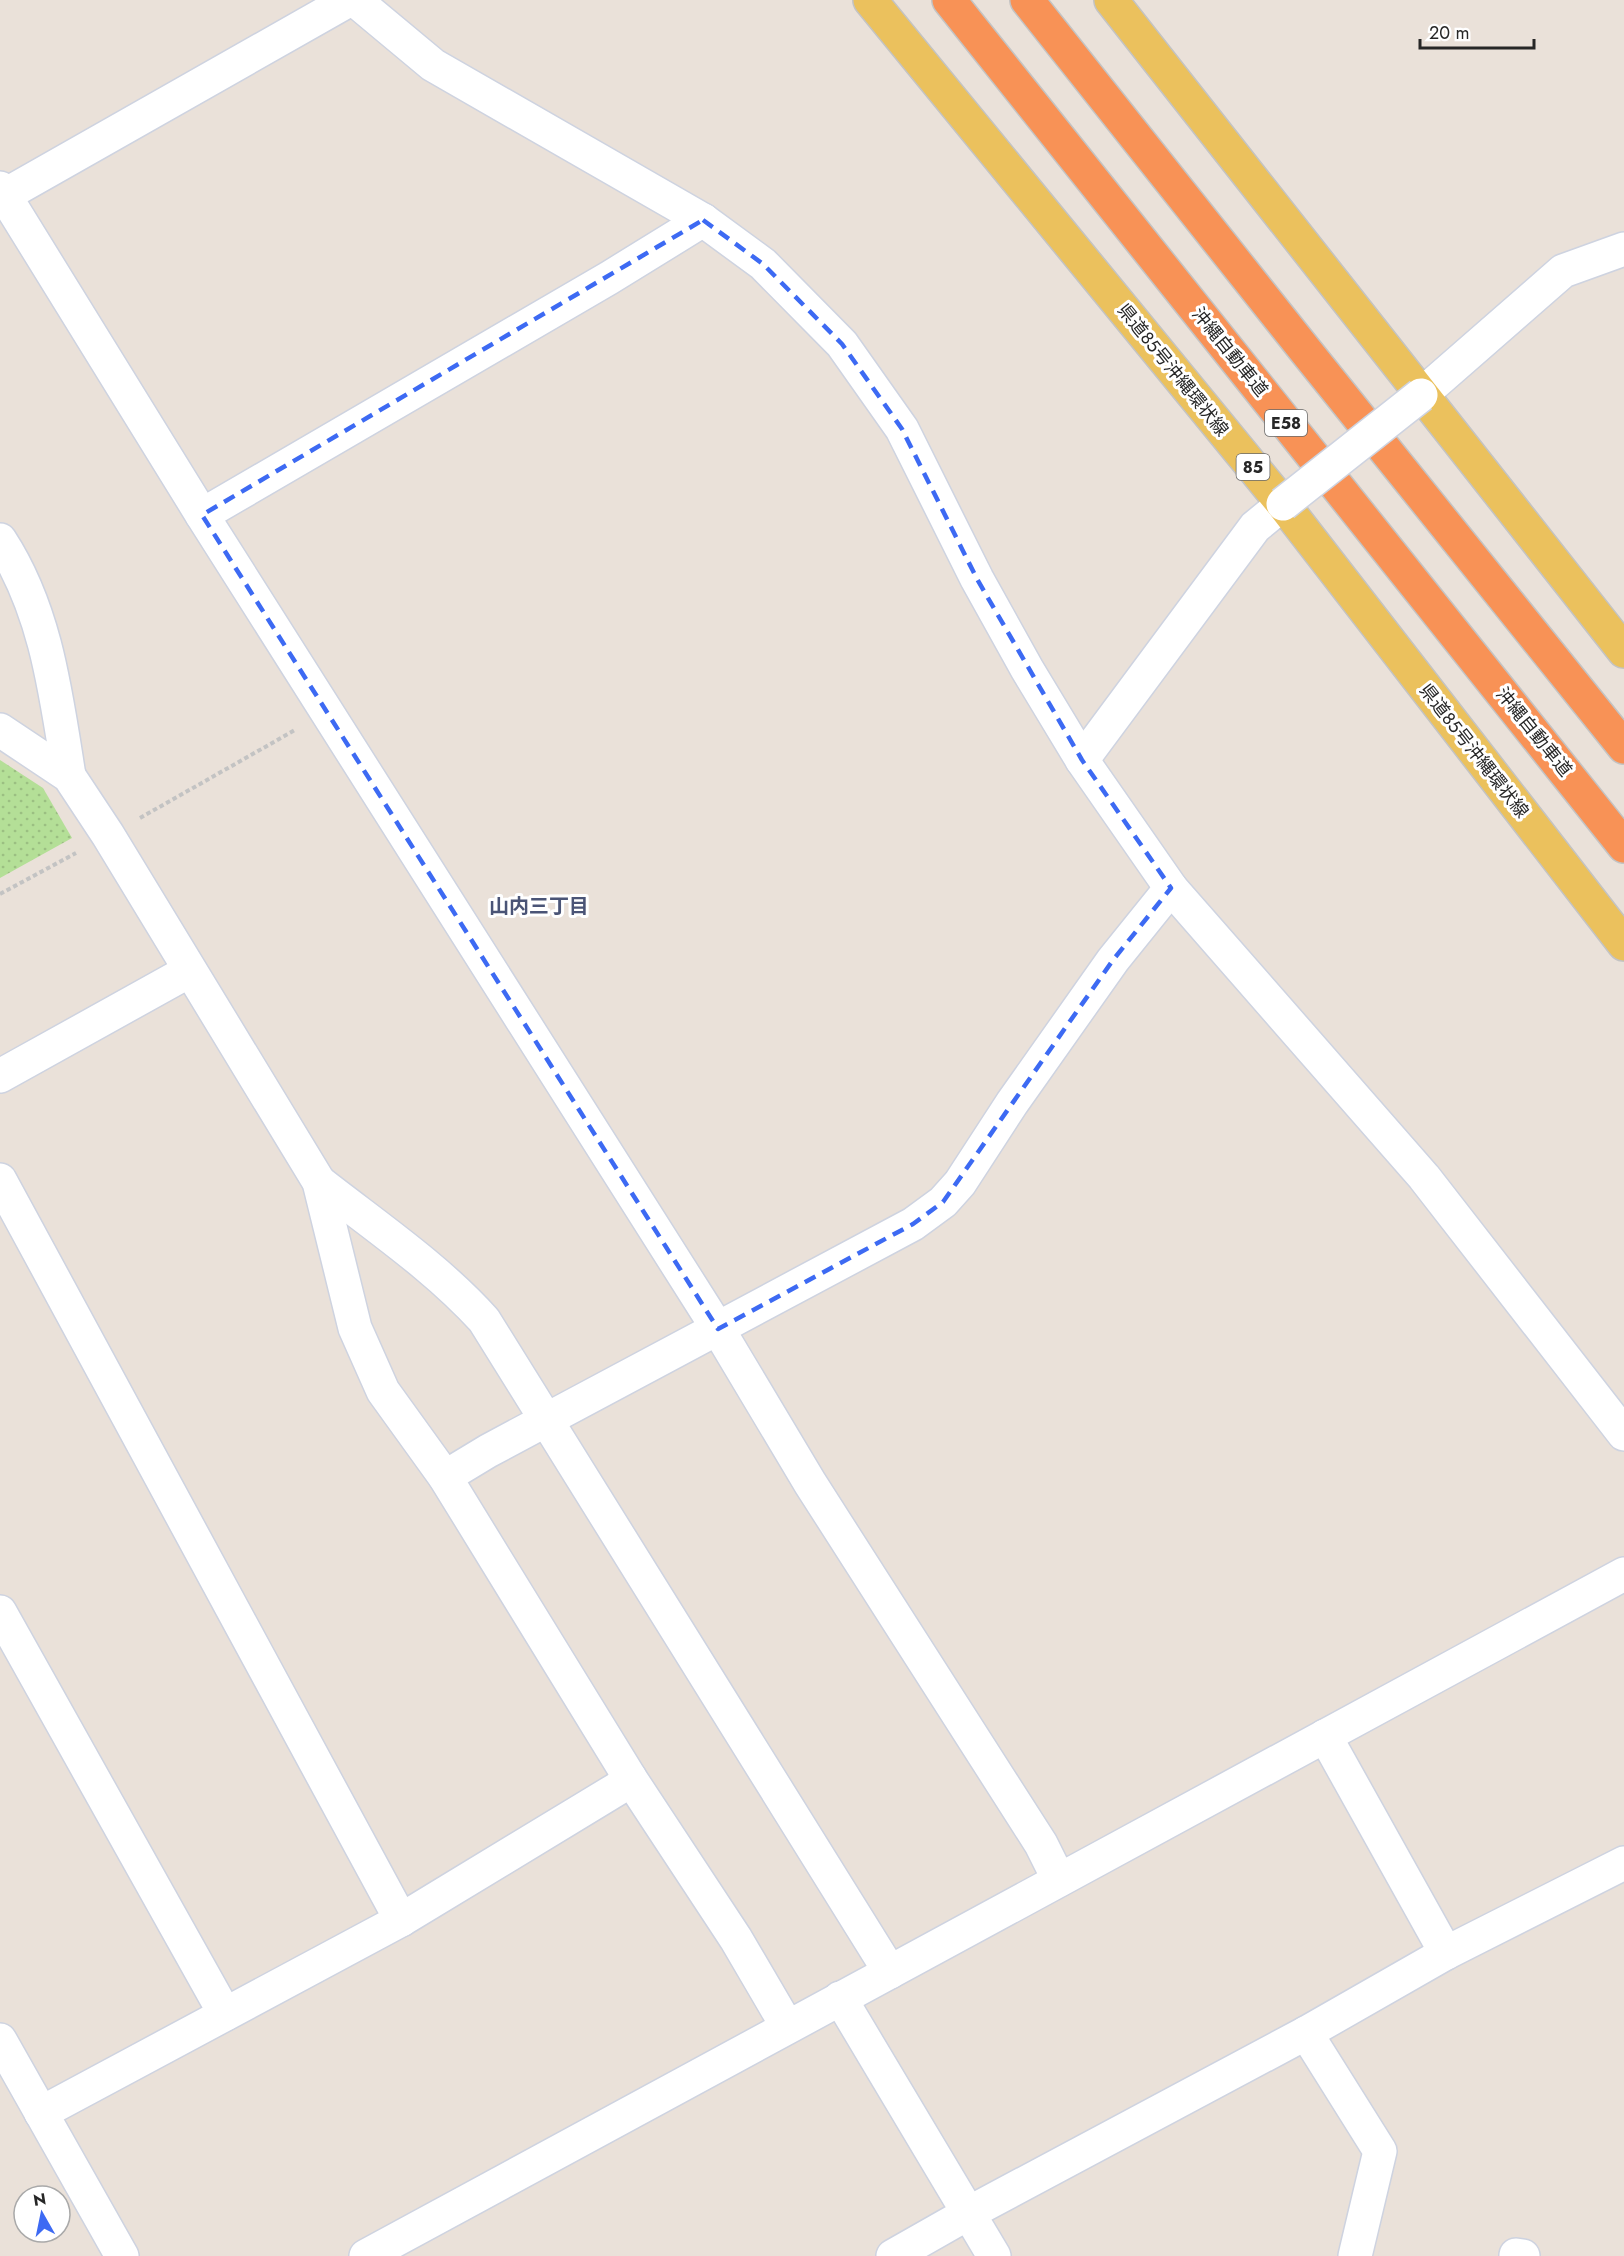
<svg xmlns="http://www.w3.org/2000/svg" width="1624" height="2256" viewBox="0 0 1624 2256" font-family="Jost,'Noto Sans JP',sans-serif">
<style>
.park{fill:url(#park-dots)}
.lines{fill:none;stroke-linecap:round;stroke-linejoin:round}
.minor-casing{stroke:#ced3e0;stroke-width:36}
.tertiary-casing{stroke:#ced3e0;stroke-width:36}
.primary-casing{stroke:#c3c3c3;stroke-width:36}
.motorway-casing{stroke:#c3c3c3;stroke-width:36}
.path{stroke:#c3c3c3;stroke-width:4;stroke-dasharray:4.5 3;stroke-linecap:butt}
.minor{stroke:#fff;stroke-width:33}
.tertiary{stroke:#fff;stroke-width:33}
.primary{stroke:#ebc15d;stroke-width:33}
.motorway{stroke:#f89256;stroke-width:33}
.minor-bridge-casing{stroke:#ced3e0;stroke-width:36;stroke-linecap:butt}
.minor-bridge{stroke:#fff;stroke-width:33}
.marked{fill:none;stroke:#3d6af3;stroke-width:4.5;stroke-dasharray:12 8;stroke-linejoin:round}
.labels{text-anchor:middle;stroke-width:6;stroke-linejoin:round;paint-order:stroke}
.shield{fill:#fff;stroke:#686868;stroke-width:1.5}
.shield-label{font-size:16px;font-weight:bold;fill:#272727}
.street-label{font-size:18px;fill:#272727;stroke:#fff}
.neighbourhood-label{font-size:20px;font-weight:bold;fill:#4a5476;stroke:#fff}
</style>
<defs>
<pattern id="park-dots" width="8" height="8" patternUnits="userSpaceOnUse" patternTransform="scale(1.5)"><rect width="8" height="8" fill="#b4df97"/><path d="M2 2h.1M6 6h.1" fill="none" stroke="#9bbf82" stroke-width="1.8" stroke-linecap="round"/></pattern>
</defs>
<rect width="100%" height="100%" fill="#eae1d9"/>
<path class="park" d="M0,760L43,788L72,838L0,878Z"/>
<g class="lines">
<defs>
<g id="minor">
<path d="M355,0L433,65L703,220L763,264L842,344L902,429L977,579L1027,669L1082,760L1171,888L1424,1177L1624,1434"/>
<path d="M0,188L202,515L718,1329L810,1483L1041,1844L1059,1880"/>
<path d="M0,198L349,0"/>
<path d="M1421,395L1563,271L1624,249"/>
<path d="M202,515L609,278L703,220"/>
<path d="M0,540C46,610 56,694 69,776"/>
<path d="M0,730L69,776L108,835L319,1182L355,1328L383,1391L445,1477L630,1778L736,1939L787,2026"/>
<path d="M1082,760L1255,527L1283,504"/>
<path d="M0,1076L189,971"/>
<path d="M0,1180L401,1920"/>
<path d="M319,1182C375,1226 436,1267 484,1320L890,1972"/>
<path d="M445,1477L488,1451L913,1224L943,1202L960,1183L1012,1103L1113,960L1171,888"/>
<path d="M0,1612L225,2014"/>
<path d="M1325,1736L1446,1953"/>
<path d="M840,1998L994,2256"/>
<path d="M1306,2033L1380,2151L1355,2256"/>
<path d="M0,2040L122,2256"/>
<path d="M41,2113L401,1920L617,1789L630,1778"/>
<path d="M1516,2255L1523,2256"/>
<path d="M893,2256L967,2214L1306,2033L1446,1953L1624,1863"/>
</g>
<path id="tertiary" d="M366,2256L1624,1574"/>
<g id="primary">
<path d="M870,0L1283,504L1624,944"/>
<path d="M1111,0L1624,651"/>
</g>
<g id="motorway">
<path d="M949,0L1624,846"/>
<path d="M1027,0L1305,350L1624,747"/>
</g>
</defs>
<use href="#minor" class="minor-casing"/>
<use href="#tertiary" class="tertiary-casing"/>
<use href="#primary" class="primary-casing"/>
<use href="#motorway" class="motorway-casing"/>
<g class="path">
<path d="M140,818L295,730"/>
<path d="M0,894L76,853"/>
</g>
<use href="#minor" class="minor"/>
<use href="#tertiary" class="tertiary"/>
<use href="#primary" class="primary"/>
<use href="#motorway" class="motorway"/>
<defs>
<path id="minor-bridge" d="M1283,504L1421,395"/>
</defs>
<use href="#minor-bridge" class="minor-bridge-casing"/>
<use href="#minor-bridge" class="minor-bridge"/>
</g>
<path class="marked" d="M703,220L763,264L842,344L902,429L977,579L1082,760L1171,888L1113,960L943,1202L913,1224L718,1329L202,515Z"/>
<g class="labels">
<g class="shield">
<rect x="1265" y="410" width="42" height="26" rx="4.5"/>
<rect x="1236.5" y="454" width="33" height="26" rx="4.5"/>
</g>
<g class="shield-label">
<text x="1286" y="429">E58</text>
<text x="1253" y="473">85</text>
</g>
<g class="street-label">
<text transform="translate(1230 352) rotate(51)" y="6">沖縄自動車道</text>
<text transform="translate(1173 370) rotate(51)" y="6">県道85号沖縄環状線</text>
<text transform="translate(1534 732) rotate(51)" y="6">沖縄自動車道</text>
<text transform="translate(1474 751) rotate(52)" y="6">県道85号沖縄環状線</text>
</g>
<g class="neighbourhood-label">
<text x="539" y="913">山内三丁目</text>
</g>
</g>
<g transform="translate(42 2214) rotate(351)"><circle r="28" fill="#ffffff" stroke="#a9a9a9" stroke-width="1.5"/>
<path d="M0-4.5L10 22L0 15L-10 22Z" fill="#3d6af3"/>
<text y="-9" font-size="16" font-weight="bold" text-anchor="middle" fill="#272727">N</text>
</g>
<path d="M1420 39v9h114v-9" fill="none" stroke="#272727" stroke-width="3"/>
<text x="1429" y="39" font-size="18" fill="#272727" stroke="#ffffff" stroke-width="4.5" paint-order="stroke">20 m</text>
</svg>
